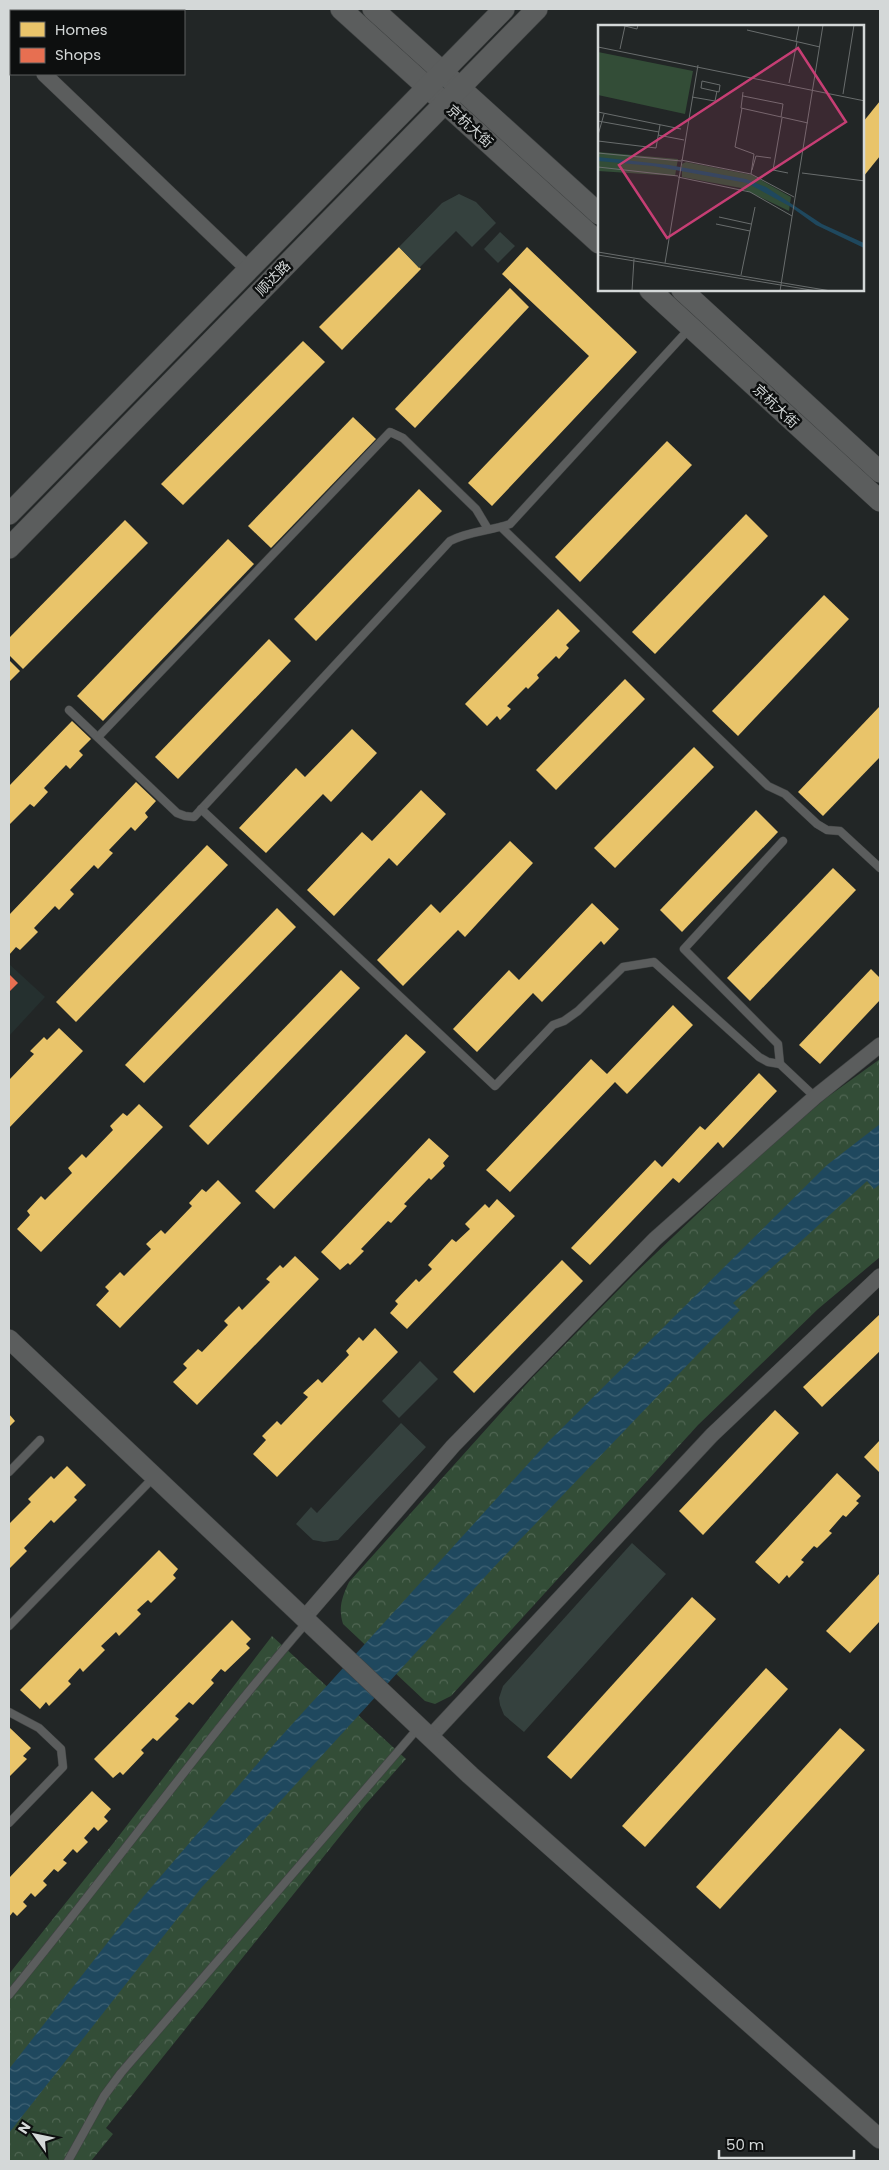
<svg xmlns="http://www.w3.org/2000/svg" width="889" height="2170" viewBox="0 0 889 2170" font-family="Poppins,'Noto Sans SC',sans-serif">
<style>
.built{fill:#25302f}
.park{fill:url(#park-crowns)}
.water{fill:url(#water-waves)}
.homes{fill:#e9c46a}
.shops{fill:#e76f51}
.building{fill:#35413e}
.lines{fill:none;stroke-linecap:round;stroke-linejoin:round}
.service-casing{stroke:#404343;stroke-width:9}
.minor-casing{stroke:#404343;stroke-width:16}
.tertiary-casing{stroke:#404343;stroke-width:20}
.secondary-casing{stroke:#404343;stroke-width:22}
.service{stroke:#5b5d5d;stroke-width:8}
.minor{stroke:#5b5d5d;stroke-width:15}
.tertiary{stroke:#5b5d5d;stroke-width:19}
.secondary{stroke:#5b5d5d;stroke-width:21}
.labels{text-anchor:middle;stroke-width:5;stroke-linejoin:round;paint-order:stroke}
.street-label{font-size:14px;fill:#d4d8d8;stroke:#0d0f0f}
.inset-road{fill:none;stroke:#696d6d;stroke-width:1}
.view{fill:#c63e74;fill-opacity:0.15;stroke:#c63e74;stroke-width:2.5}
.inset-edge{fill:none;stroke:#d4d8d8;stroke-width:2.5}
</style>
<defs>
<pattern id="park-crowns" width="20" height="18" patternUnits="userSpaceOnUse" patternTransform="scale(1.25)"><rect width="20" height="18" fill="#334d37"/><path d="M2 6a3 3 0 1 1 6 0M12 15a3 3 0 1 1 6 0" fill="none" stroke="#506653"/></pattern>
<pattern id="water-waves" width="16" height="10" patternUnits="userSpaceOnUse" patternTransform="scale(1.25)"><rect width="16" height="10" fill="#1f485e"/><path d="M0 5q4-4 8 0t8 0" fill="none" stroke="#3f6274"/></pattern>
</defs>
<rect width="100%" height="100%" fill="#222626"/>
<path class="built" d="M9,964L45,997L9,1036Z"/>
<g class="park">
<path d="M880,1059V1257L818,1309L698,1425L451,1696L435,1704L425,1701L343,1624C338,1608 342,1597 349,1582L531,1379L633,1275L756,1158L826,1098Z"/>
<path d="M272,1636L406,1759L365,1805L106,2128L113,2134L91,2161H9V1974L115,1841Z"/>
</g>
<path class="water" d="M880,1124V1184L874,1189L867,1181L733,1303L740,1310L494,1567L202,1887L9,2133V2069L143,1897L276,1742L547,1443L827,1165Z"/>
<g class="homes">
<path d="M880,101V156L863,177V122Z"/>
<path d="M399,247L421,269L342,350L319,327Z"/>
<path d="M527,247L637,352L492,506L468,483L589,356L502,274Z"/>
<path d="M510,288L529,307L415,428L395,409Z"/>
<path d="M303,341L325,362L183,505L161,484Z"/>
<path d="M353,417L376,439L271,548L248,526Z"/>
<path d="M667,441L692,465L580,582L555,557Z"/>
<path d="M419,489L442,511L316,641L294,619Z"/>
<path d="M746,514L768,536L655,654L632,632Z"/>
<path d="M125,520L148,543L23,669L9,655V638Z"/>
<path d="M228,539L254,564L103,721L77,696Z"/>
<path d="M824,595L849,619L738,736L712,711Z"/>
<path d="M558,609L580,631L566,645L569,648L559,659L556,656L537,675L539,678L528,689L526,687L507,706L511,709L500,720L497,716L487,726L465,704Z"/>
<path d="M269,639L291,661L178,779L155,757Z"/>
<path d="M9,660L20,671L9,682Z"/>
<path d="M625,679L645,699L556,790L536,770Z"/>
<path d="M880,706V757L823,816L798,792Z"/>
<path d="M72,721L91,739L79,751L83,755L70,769L66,765L44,788L48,792L34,807L30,804L9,825V786Z"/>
<path d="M352,729L377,753L331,802L323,794L266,853L239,828L296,768L305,777Z"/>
<path d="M694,747L714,767L615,868L594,848Z"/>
<path d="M136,782L156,801L145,813L148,817L135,831L131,827L109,850L113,853L98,869L94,865L70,890L74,894L59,910L55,906L34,928L38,932L20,950L16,947L9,955V915Z"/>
<path d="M421,790L446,814L397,866L389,858L334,916L307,890L362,832L372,841Z"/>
<path d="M756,810L778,832L682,932L660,910Z"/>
<path d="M510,841L533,863L465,937L458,930L403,986L377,960L431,904L440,913Z"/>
<path d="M207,845L228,865L76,1022L56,1002Z"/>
<path d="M833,868L856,890L750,1001L727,978Z"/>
<path d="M592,903L619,929L604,945L601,941L542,1002L533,993L477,1052L453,1029L509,970L519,980Z"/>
<path d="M277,908L296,927L144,1083L125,1065Z"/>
<path d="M871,969L880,978V1000L820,1064L799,1045Z"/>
<path d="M341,970L360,988L208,1145L189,1126Z"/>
<path d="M673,1005L693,1025L627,1094L615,1082L510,1192L486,1170L591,1059L607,1074Z"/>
<path d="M59,1028L83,1051L9,1128V1080L34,1054L30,1051L44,1037L47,1040Z"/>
<path d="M406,1034L426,1052L274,1209L255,1191Z"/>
<path d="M759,1073L777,1091L723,1148L718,1142L679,1183L673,1178L590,1265L571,1248L655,1160L662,1167L700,1126L705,1130Z"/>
<path d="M139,1104L163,1127L41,1252L17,1229L30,1215L27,1211L41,1196L45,1200L72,1173L68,1168L82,1154L86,1158L113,1130L110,1126L123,1113L127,1116Z"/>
<path d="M429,1138L449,1156L443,1163L445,1166L431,1180L429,1178L404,1204L407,1206L391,1223L388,1221L361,1249L364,1251L350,1265L348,1263L340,1270L321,1252Z"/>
<path d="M218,1180L241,1203L120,1328L96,1305L109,1291L105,1287L120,1272L124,1276L151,1249L146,1244L161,1230L165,1234L192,1206L189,1203L202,1189L206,1192Z"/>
<path d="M497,1199L515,1216L407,1329L390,1313L398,1304L395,1301L416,1279L419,1282L432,1269L428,1265L452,1239L456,1242L470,1229L465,1224L485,1204L489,1208Z"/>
<path d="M295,1256L319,1279L197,1405L173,1382L187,1368L183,1364L198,1349L202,1352L228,1325L224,1321L239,1306L242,1310L270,1282L266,1279L280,1265L283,1268Z"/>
<path d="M562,1260L583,1281L474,1393L453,1372Z"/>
<path d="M879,1315L880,1316V1351L822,1407L803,1387Z"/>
<path d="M375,1328L398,1352L277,1477L253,1454L266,1440L262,1436L277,1421L281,1425L308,1397L303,1393L318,1379L322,1383L349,1355L346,1351L359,1337L363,1341Z"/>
<path d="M775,1410L799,1433L703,1535L679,1511Z"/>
<path d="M9,1414L15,1421L9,1427Z"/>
<path d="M880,1440V1473L864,1457Z"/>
<path d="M67,1466L86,1485L74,1497L77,1500L54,1523L51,1520L24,1548L27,1551L9,1569V1524L31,1502L28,1499L51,1476L54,1479Z"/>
<path d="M837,1473L861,1496L856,1501L859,1503L846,1517L843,1515L829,1531L832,1533L817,1548L814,1546L801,1560L804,1562L789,1578L787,1575L779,1584L755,1562Z"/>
<path d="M159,1550L178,1569L173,1575L176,1578L151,1603L148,1600L137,1610L141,1614L119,1636L116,1632L101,1646L105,1650L83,1672L80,1668L68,1681L71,1684L49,1706L46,1702L40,1709L20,1690Z"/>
<path d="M880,1573V1621L850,1653L826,1631Z"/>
<path d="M692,1597L716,1619L571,1779L547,1757Z"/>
<path d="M232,1620L251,1639L246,1644L250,1648L225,1672L221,1669L211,1680L214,1683L193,1705L189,1702L175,1716L179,1719L157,1741L153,1738L141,1750L144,1753L123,1775L120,1772L113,1778L94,1759Z"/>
<path d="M766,1668L788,1689L645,1847L622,1826Z"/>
<path d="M10,1728L31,1748L23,1756L27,1759L9,1777Z"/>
<path d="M840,1728L865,1750L720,1909L696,1887Z"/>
<path d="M92,1791L111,1809L104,1817L108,1821L98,1831L94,1827L84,1838L88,1842L77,1853L73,1849L63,1860L67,1863L58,1872L54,1869L43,1881L47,1885L35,1897L31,1893L23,1902L27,1906L17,1916L13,1912L9,1917V1878Z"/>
</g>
<path class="shops" d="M9,974L18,983L9,992Z"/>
<g class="building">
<path d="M459,194L476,202L496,223L472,247L456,231L419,268L399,247L442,203Z"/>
<path d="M500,232L515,246L498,263L484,249Z"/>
<path d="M420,1361L438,1379L399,1418L382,1401Z"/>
<path d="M401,1423L426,1447L338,1540L324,1542L313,1540L296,1524L311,1507L317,1513Z"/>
<path d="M632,1543L666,1574L524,1732L504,1715L500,1705L499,1698L503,1686Z"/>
</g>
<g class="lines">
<defs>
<g id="service">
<path d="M501,527L768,786L785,794L817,824L827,830L840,831L880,868"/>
<path d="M69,710L177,813L185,816L194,817L450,541C469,531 490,531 510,524L689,329"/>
<path d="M98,737L390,432L403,438L476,509L488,529"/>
<path d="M201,809L495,1086L553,1025L564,1021L578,1011L623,967L654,962L759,1057L768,1062L780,1064L815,1097"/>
<path d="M780,1064L778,1044L684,949L783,841"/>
<path d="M9,1472L40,1440"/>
<path d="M9,1626L154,1477"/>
<path d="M9,1712L39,1728L61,1749L63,1767L9,1823"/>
<path d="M9,1995C110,1872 203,1742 307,1622"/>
<path d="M68,2161L104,2096L121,2073L419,1727"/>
</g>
<g id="minor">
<path d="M9,40L11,42"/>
<path d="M44,74L249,270"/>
<path d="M304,1618L453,1446L655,1239L815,1097L880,1045"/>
<path d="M430,1737L712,1435L880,1276"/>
</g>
<path id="tertiary" d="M9,1339L470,1775L880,2139"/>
<g id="secondary">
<path d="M341,9L599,243"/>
<path d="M373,9L599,214"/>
<path d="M650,290L880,501"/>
<path d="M682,290L880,472"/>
<path d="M9,514L504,9"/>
<path d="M9,548L537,9"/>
</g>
</defs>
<use href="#service" class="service-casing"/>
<use href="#minor" class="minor-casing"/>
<use href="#tertiary" class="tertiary-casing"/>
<use href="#secondary" class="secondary-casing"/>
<use href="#service" class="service"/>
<use href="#minor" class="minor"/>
<use href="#tertiary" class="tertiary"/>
<use href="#secondary" class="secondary"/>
</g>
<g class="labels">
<g class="street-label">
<text transform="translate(470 126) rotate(42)" y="5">京杭大街</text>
<text transform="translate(273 278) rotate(-46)" y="5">顺达路</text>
<text transform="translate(776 406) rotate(43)" y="5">京杭大街</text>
</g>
</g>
<g transform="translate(598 25)">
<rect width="266" height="266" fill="#222626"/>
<path d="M0,27L95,46L87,89L0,70ZM0,127L80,134L77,151L0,146ZM88,137L154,150L193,172L191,186L143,163L84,152V139Z" fill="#334d37"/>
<path d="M0,132L71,140L148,154L168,162L224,199L266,218V223L218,200L193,182L149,158L55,141L0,136Z" fill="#1f485e"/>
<path class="inset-road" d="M23,0L39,4L40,0M149,5L222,22M198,16L201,0M0,22L267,76M22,24L27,1M104,56L122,60L121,67L103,63ZM191,58L199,17M145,67L143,83L210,98M245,69L256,0M145,71L185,79L183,92M94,72L117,76L119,66M144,83L137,122L156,129L153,149M0,87L83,104M184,93L175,145L190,148M0,96L61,107M0,110L6,89M60,110L86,115M0,116L58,123L62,100M0,128L83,136M83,135L153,149L196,172M0,142L80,151M154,145L158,131L173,133M204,148L267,156M80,152L152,167L194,191M121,192L153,199M118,199L152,206M0,227L233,266M0,230L219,266M67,238L100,40M143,250L157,182M34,266L36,234M182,266L225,0"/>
<path class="view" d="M200,23L248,97L69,213L21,140Z"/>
<rect width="266" height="266" class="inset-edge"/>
</g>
<rect width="889" height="2170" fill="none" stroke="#d4d8d8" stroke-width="20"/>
<rect x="10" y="10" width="175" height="65" fill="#0d0f0f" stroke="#5d5f5f"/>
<rect x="20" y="22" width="25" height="15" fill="#e9c46a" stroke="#5d5f5f"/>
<text x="55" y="35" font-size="15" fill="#d4d8d8">Homes</text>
<rect x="20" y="48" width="25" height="15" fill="#e76f51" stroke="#5d5f5f"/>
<text x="55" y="60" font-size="15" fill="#d4d8d8">Shops</text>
<g transform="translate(35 2135) rotate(303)" stroke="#0d0f0f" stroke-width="4" paint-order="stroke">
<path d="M0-4L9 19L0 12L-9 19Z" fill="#d4d8d8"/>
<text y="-8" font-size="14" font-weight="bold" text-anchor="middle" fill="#d4d8d8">N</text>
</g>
<path d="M719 2150v8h135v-8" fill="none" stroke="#d4d8d8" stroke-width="2.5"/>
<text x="726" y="2150" font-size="15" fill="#d4d8d8" stroke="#0d0f0f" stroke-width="4" paint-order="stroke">50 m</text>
</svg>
